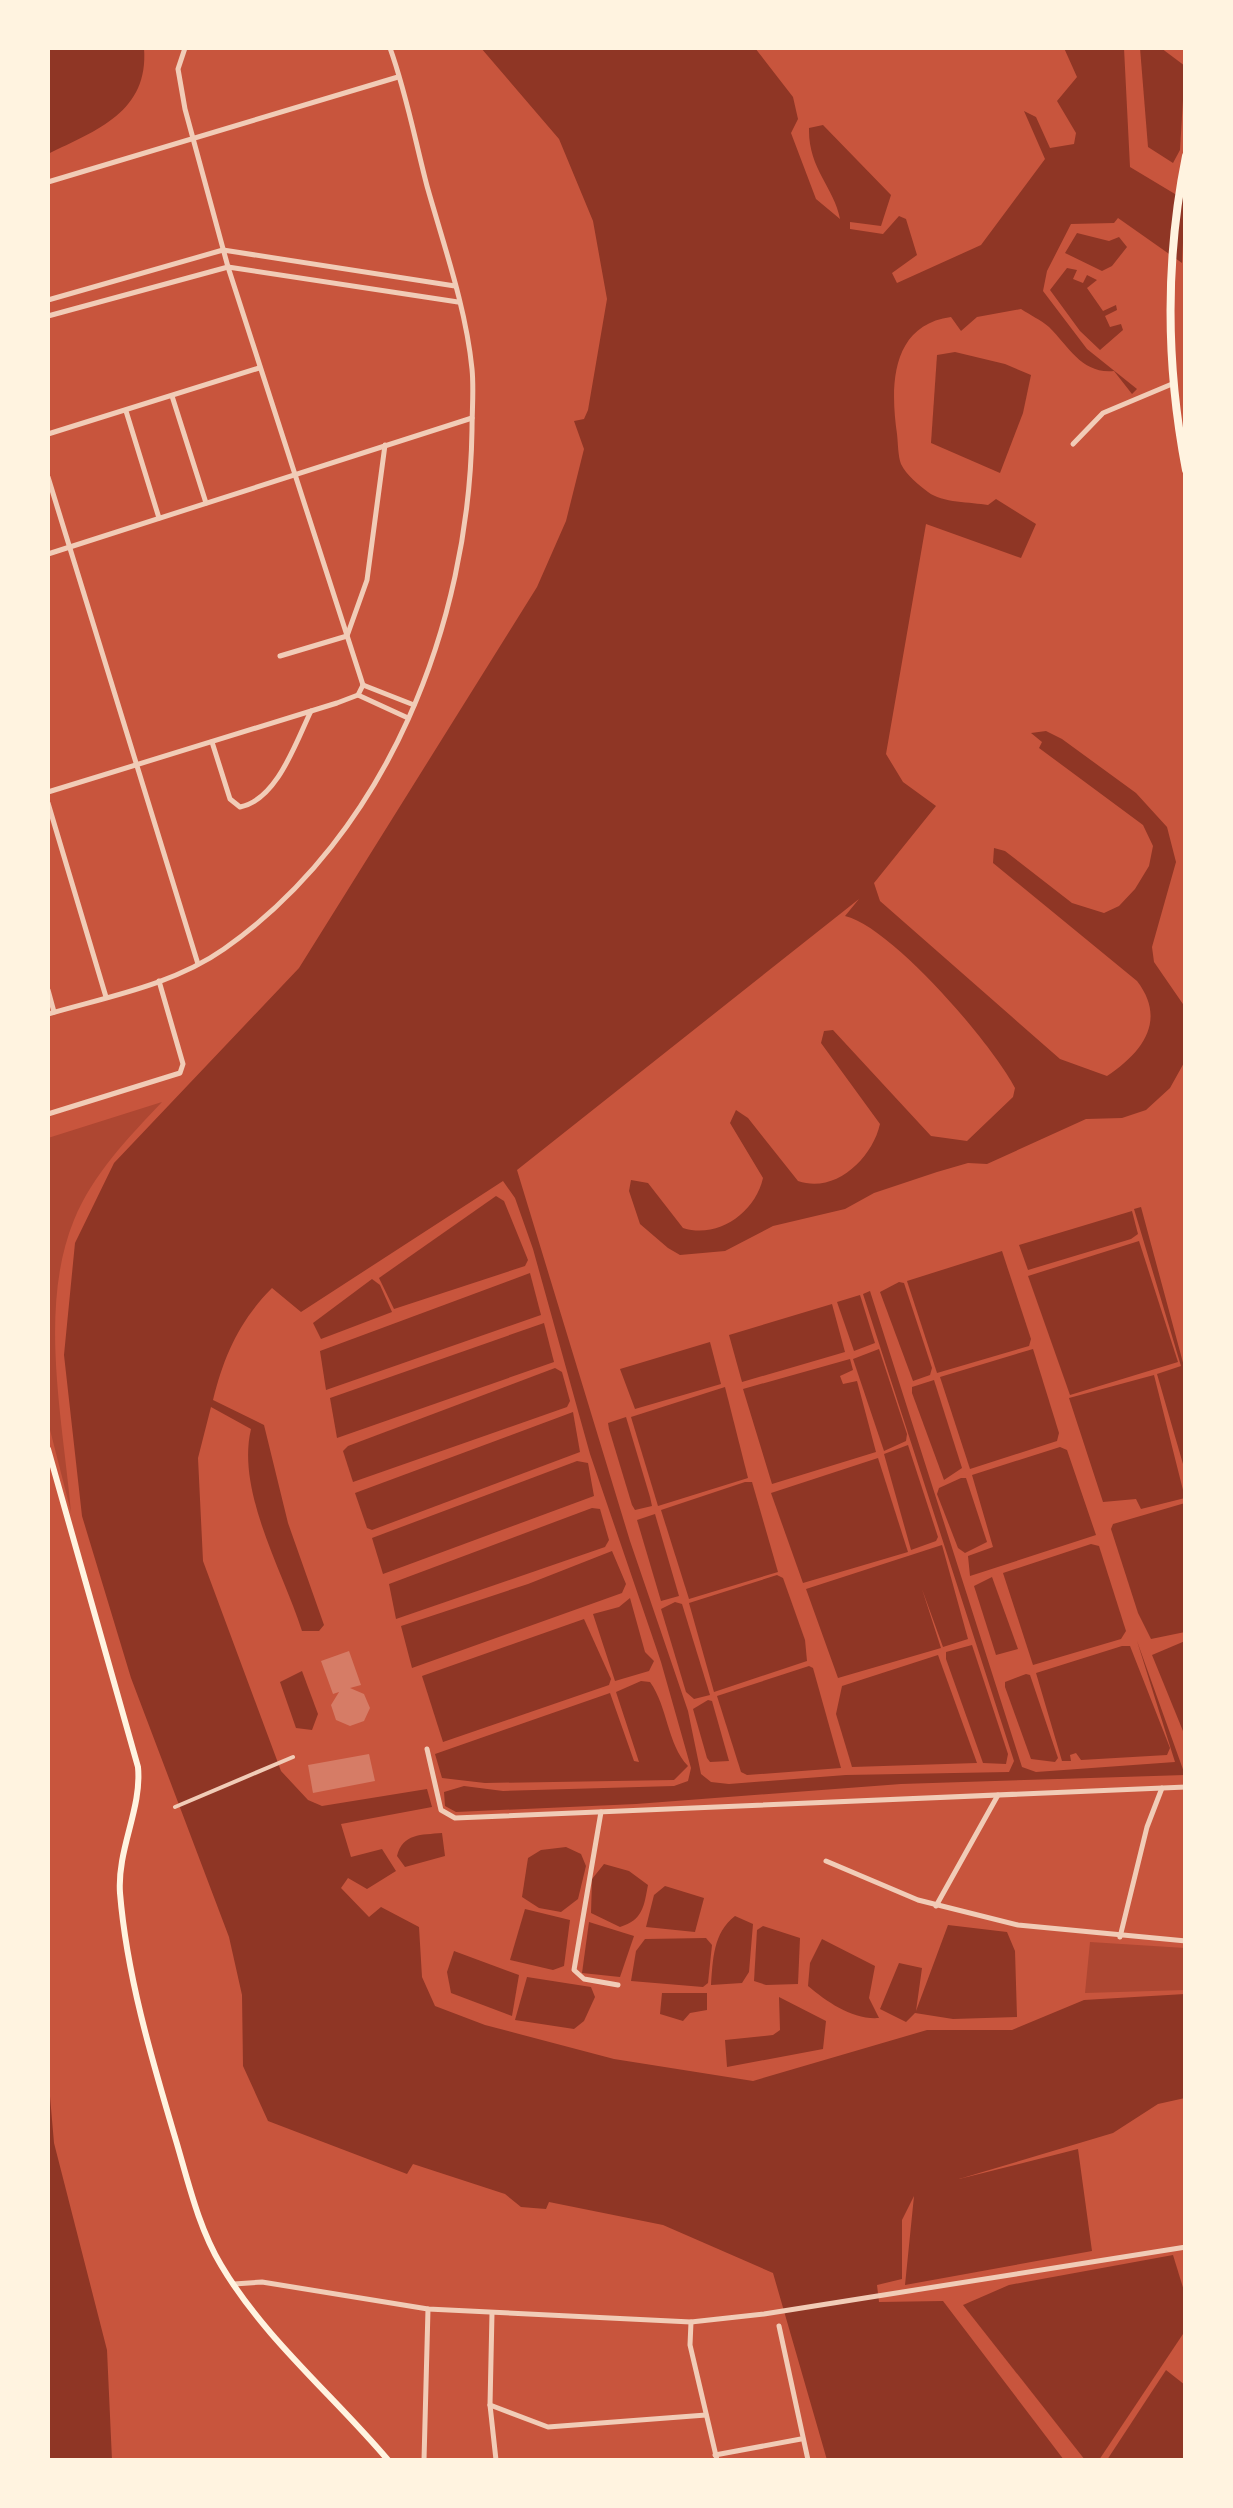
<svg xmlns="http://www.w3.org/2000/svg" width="1233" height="2508" viewBox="0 0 1233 2508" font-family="'Noto Sans',sans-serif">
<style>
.green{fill:#ae4732}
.water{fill:#8f3625}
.building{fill:#d67c66}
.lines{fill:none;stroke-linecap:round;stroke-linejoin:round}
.pedestrian{stroke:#f1ccb7;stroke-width:4}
.minor{stroke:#f1ccb7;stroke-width:5}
.tertiary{stroke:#f1ccb7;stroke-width:5}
.secondary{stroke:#fff3e0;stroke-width:6}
.primary{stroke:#fff3e0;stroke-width:8}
</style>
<rect width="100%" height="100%" fill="#c8553d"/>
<g class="green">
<path d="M162,1102C128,1138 93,1174 74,1220C38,1308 63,1420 71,1512L48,1422V1138Z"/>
<path d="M1090,1942L1185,1948V1990L1085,1993Z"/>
</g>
<g class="water">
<path d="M48,48H144C149,112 97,130 48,154Z"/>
<path d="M481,48H755L793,97L798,119L791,133L816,199L840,219C834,187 808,169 809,128L823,125L891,195L881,226L850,222V229L883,234L899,216L906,219L917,255L892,273L897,283L981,245L1045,159L1024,111L1036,117L1050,148L1074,144L1076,133L1057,101L1077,77L1064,48H1124L1130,167L1185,200L1182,263L1118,218L1114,223L1071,224L1047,271L1043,291L1087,349L1137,389L1132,394L1114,371C1082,374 1070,348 1049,327C1041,320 1030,315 1021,309L977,317L961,331L951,317C891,325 890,386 897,434C898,443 898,456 901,464C906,475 919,485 928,492C942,503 971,502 988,505L996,499L1036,524L1021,558L926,524L886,754L903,782L936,806L874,883L880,901L1060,1059L1107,1076C1143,1052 1167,1020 1137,981L993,863L994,848L1005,851L1072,903L1104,913L1119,906L1135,889L1149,866L1153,846L1143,825L1039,748L1042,742L1031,733L1046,731L1062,739L1136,793L1167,827L1176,862L1152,947L1154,962L1185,1007V1061L1170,1088L1146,1110L1122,1118L1086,1119L987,1164L968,1163L937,1172L874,1193L845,1209L773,1226L725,1251L680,1255L668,1248L640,1224L629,1191L631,1180L648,1183L683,1228C718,1239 755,1213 763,1178L730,1123L736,1110L748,1118L798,1181C835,1194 872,1159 880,1124L821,1043L824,1031L833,1030L931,1136L967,1141L1013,1097L1015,1088C993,1045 892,927 845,916L859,899L517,1170L630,1541L688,1711L701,1774L711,1782L729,1784L846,1775L1009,1772L1014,1761L863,1294L870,1291L1022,1767L1036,1772L1175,1762L1137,1641L1185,1775L901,1784L636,1804L456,1812L445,1806L444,1792L464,1786L503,1791L674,1786L688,1781L691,1768L661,1662L590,1454L533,1249L515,1198L503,1181L301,1312L272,1288C240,1320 224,1355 213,1400L264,1425L288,1523L324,1625L319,1631H302C283,1571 236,1492 251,1429L211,1407L198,1458L203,1561L281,1771L308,1800L322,1806L427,1789L432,1807L341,1824L351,1857L382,1849L396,1871L367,1889L348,1878L341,1888L369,1917L381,1907L419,1927L422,1977L435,2006L485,2025L614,2059L753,2081L927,2030H1012L1084,2000L1185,1994V2098L1158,2104L1113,2133L959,2179L1078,2149L1092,2251L905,2285L914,2196L902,2220V2279L877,2285L879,2302L943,2301L1064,2460H827L773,2273L663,2225L549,2202L546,2209L521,2207L505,2194L413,2164L407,2174L268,2121L243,2066L242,1995L229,1937L131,1678L82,1516L64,1355L75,1243L114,1163L299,968L537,587L566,521L584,449L574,421L584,419L588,410L607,299L593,221L559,139Z"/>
<path d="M1140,48H1161L1185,66L1180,150L1173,163L1148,147Z"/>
<path d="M1077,233L1109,241L1119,237L1127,247L1112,266L1102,271L1065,253Z"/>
<path d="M1067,268L1077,270L1073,279L1083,283L1087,275L1097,280L1087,288L1103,311L1116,305L1117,310L1105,316L1110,327L1121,324L1123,330L1100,350L1080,331L1050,290Z"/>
<path d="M955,352L1005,364L1031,375L1023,413L1000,473L931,443L937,355Z"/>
<path d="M496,1196L504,1201L528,1260L525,1266L394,1309L379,1278Z"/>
<path d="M1141,1207L1185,1370V1471L1157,1374L1181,1366L1134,1209Z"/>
<path d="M1132,1211L1138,1234L1131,1239L1028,1270L1019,1245Z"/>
<path d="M1139,1241L1178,1362L1070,1395L1028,1276Z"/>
<path d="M1002,1251L1031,1339L1029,1346L937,1373L907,1281Z"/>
<path d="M530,1273L541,1315L326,1390L320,1351Z"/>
<path d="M372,1279L380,1285L392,1312L321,1339L313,1323Z"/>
<path d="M899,1282L904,1283L932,1368L930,1375L913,1381L880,1292Z"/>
<path d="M860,1295L875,1343L854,1351L837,1302Z"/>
<path d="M832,1304L845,1352L742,1382L729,1335Z"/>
<path d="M544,1323L554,1362L337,1438L330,1398Z"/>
<path d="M710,1342L721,1384L635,1409L620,1369Z"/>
<path d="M879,1349L907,1434L906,1441L884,1451L853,1359Z"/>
<path d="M1033,1349L1059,1433L1057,1441L970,1469L940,1377Z"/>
<path d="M850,1359L853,1370L840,1376L843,1384L857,1381L876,1452L772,1484L743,1389Z"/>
<path d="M555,1368L562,1372L570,1401L567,1407L353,1482L343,1451L348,1446Z"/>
<path d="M1154,1375L1185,1498L1141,1509L1136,1499L1103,1502L1069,1398Z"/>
<path d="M934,1380L962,1468L944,1480L912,1393V1387Z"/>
<path d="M725,1387L748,1478L658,1506L631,1417Z"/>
<path d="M573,1412L580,1452L372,1530L367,1528L355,1493Z"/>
<path d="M626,1417L650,1497L652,1506L635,1510L632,1505L609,1429L608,1423Z"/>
<path d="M908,1445L938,1537L936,1541L911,1550L884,1454Z"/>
<path d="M1060,1447L1067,1450L1096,1535L970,1576L968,1556L993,1547L972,1475Z"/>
<path d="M878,1458L908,1552L803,1583L771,1493Z"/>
<path d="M577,1461L588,1463L594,1496L383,1574L372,1538Z"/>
<path d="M961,1478H966L987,1542L965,1553L958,1548L937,1494L939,1488Z"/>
<path d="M745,1482H752L778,1572L689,1599L661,1510Z"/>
<path d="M1185,1503V1632L1151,1639L1138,1613L1111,1529L1113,1524Z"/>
<path d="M592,1508L600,1509L609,1540L605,1547L396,1619L389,1584Z"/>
<path d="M655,1514L679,1596L661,1601L637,1520Z"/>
<path d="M1091,1544L1099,1546L1126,1631L1121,1639L1033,1665L1003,1573Z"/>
<path d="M942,1545L968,1639L943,1647L922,1589L941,1648L838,1678L806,1589Z"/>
<path d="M612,1551L626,1584L622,1593L412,1668L401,1626L528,1584Z"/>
<path d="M777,1575L783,1578L805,1640L807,1661L714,1692L689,1603Z"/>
<path d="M992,1577L1018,1649L996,1655L974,1586Z"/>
<path d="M630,1598L645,1652L654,1661L649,1671L615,1681L593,1614L619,1607Z"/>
<path d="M675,1602L682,1604L710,1695L694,1699L686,1692L661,1609Z"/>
<path d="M584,1619L611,1679L609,1685L443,1742L422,1676Z"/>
<path d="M1185,1641H1186L1185,1736L1152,1655Z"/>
<path d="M972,1645L1008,1754L1006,1764L983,1763L946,1659V1652Z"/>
<path d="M1122,1646H1130L1170,1748L1167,1755L1081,1760L1076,1753L1070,1755L1071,1761H1062L1036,1673Z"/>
<path d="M938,1655L977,1763L852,1767L836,1714L842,1686Z"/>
<path d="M809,1666L813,1668L841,1768L747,1775L741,1772L717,1696Z"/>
<path d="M302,1671L318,1714L312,1730L296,1728L280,1682Z"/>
<path d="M1026,1674L1030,1675L1058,1758L1055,1762L1031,1759L1005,1687V1682Z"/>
<path d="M641,1681L650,1682C668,1707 667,1744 688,1766L674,1780L485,1783L442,1778L435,1754L610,1693L634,1761L639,1762L616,1692Z"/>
<path d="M708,1700L712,1701L729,1761L710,1762L707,1758L693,1709Z"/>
<path d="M442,1833L445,1856L405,1867L397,1856C403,1833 421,1835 442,1833Z"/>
<path d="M566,1847L581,1854L586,1866L578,1899L561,1912L539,1908L522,1897L528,1858L541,1850Z"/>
<path d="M604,1864L629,1871L648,1885C644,1906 643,1920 620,1927L591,1913L592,1879Z"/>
<path d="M665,1886L704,1898L695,1932L646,1927L654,1895Z"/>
<path d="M525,1909L570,1920L564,1966L553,1970L510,1960Z"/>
<path d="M735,1916L753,1924L749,1972L742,1983L711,1985C713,1959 713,1933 735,1916Z"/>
<path d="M589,1922L634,1936L620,1977L582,1973Z"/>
<path d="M948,1925L1007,1932L1015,1951L1017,2017L953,2019L915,2013L906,2022L880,2009L899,1963L922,1968L916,2011Z"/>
<path d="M763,1926L800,1938L798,1984L766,1985L754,1981L757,1930Z"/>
<path d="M706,1938L712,1945L708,1983L703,1987L631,1981L636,1951L645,1939Z"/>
<path d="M822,1939L875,1966L869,1998L879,2018C853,2020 827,2002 808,1986L810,1963Z"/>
<path d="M454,1951L519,1975L512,2016L451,1993L447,1972Z"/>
<path d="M527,1977L591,1987L595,1997L584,2021L574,2029L515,2020Z"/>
<path d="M662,1993H707V2010L690,2013L683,2021L660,2014Z"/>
<path d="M779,1997L826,2021L823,2049L727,2067L725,2040L773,2035L780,2030Z"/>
<path d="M48,2073L54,2143L107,2350L112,2460H48Z"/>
<path d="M1173,2255L1185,2294V2331L1099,2460H1085L963,2305L1009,2285Z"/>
<path d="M1166,2370L1185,2385V2460H1107Z"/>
</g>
<g class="building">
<path d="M349,1651L361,1685L350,1688L364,1694L370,1708L364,1721L350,1726L336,1720L331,1705L339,1692L333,1694L321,1661Z"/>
<path d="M369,1754L375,1781L313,1793L308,1765Z"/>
</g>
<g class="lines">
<path class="pedestrian" d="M175,1807L293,1757"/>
<g class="minor">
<path d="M185,48L178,69L185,109L228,267L363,685"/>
<path d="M48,182L398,77"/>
<path d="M48,300L223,250L455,286"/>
<path d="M48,316L228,267L458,302"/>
<path d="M172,396L206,503"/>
<path d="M126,411L159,518"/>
<path d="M48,434L259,368"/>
<path d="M1073,444L1103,413L1172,384"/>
<path d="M48,477L198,964"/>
<path d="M48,554L472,418"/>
<path d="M280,656L347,636L367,580L385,445"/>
<path d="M363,685L414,705"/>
<path d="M358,695L408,718"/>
<path d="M212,742L230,799L240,807C277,800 296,742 311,711"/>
<path d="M48,792L337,703L358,695L363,685"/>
<path d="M48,803L106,997"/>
<path d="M48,990L54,1012"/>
<path d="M48,1014C106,997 173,985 224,949C388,834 469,623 472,430C472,410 474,389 472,369C466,308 444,246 427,186C415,140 406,92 390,48"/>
<path d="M48,1114L180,1073L183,1064L159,981"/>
<path d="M427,1749L441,1810L455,1818L1186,1787"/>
<path d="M601,1812L574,1970L584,1979L618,1985"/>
<path d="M826,1861L918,1900L1018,1925L1186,1941"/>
<path d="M936,1906L998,1795"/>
<path d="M1120,1937L1147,1827L1162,1788"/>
<path d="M492,2313L490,2405L496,2460"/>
<path d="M779,2326L808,2460"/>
<path d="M490,2405L548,2427L706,2415"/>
<path d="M715,2455L801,2439"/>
<path d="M424,2460L428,2309"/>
</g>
<g class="tertiary">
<path d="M234,2284L262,2282L428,2309L691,2322L764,2314L1186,2247"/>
<path d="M691,2322L690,2345L717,2460"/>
</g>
<path class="secondary" d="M48,1449L138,1767C142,1809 117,1849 120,1893C127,1978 153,2063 177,2144C189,2185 199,2228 221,2265C264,2338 334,2396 388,2460"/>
<path class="primary" d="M1186,156C1165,260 1166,366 1186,470"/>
</g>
<rect width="1233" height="2508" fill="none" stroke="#fff3e0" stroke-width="100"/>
</svg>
